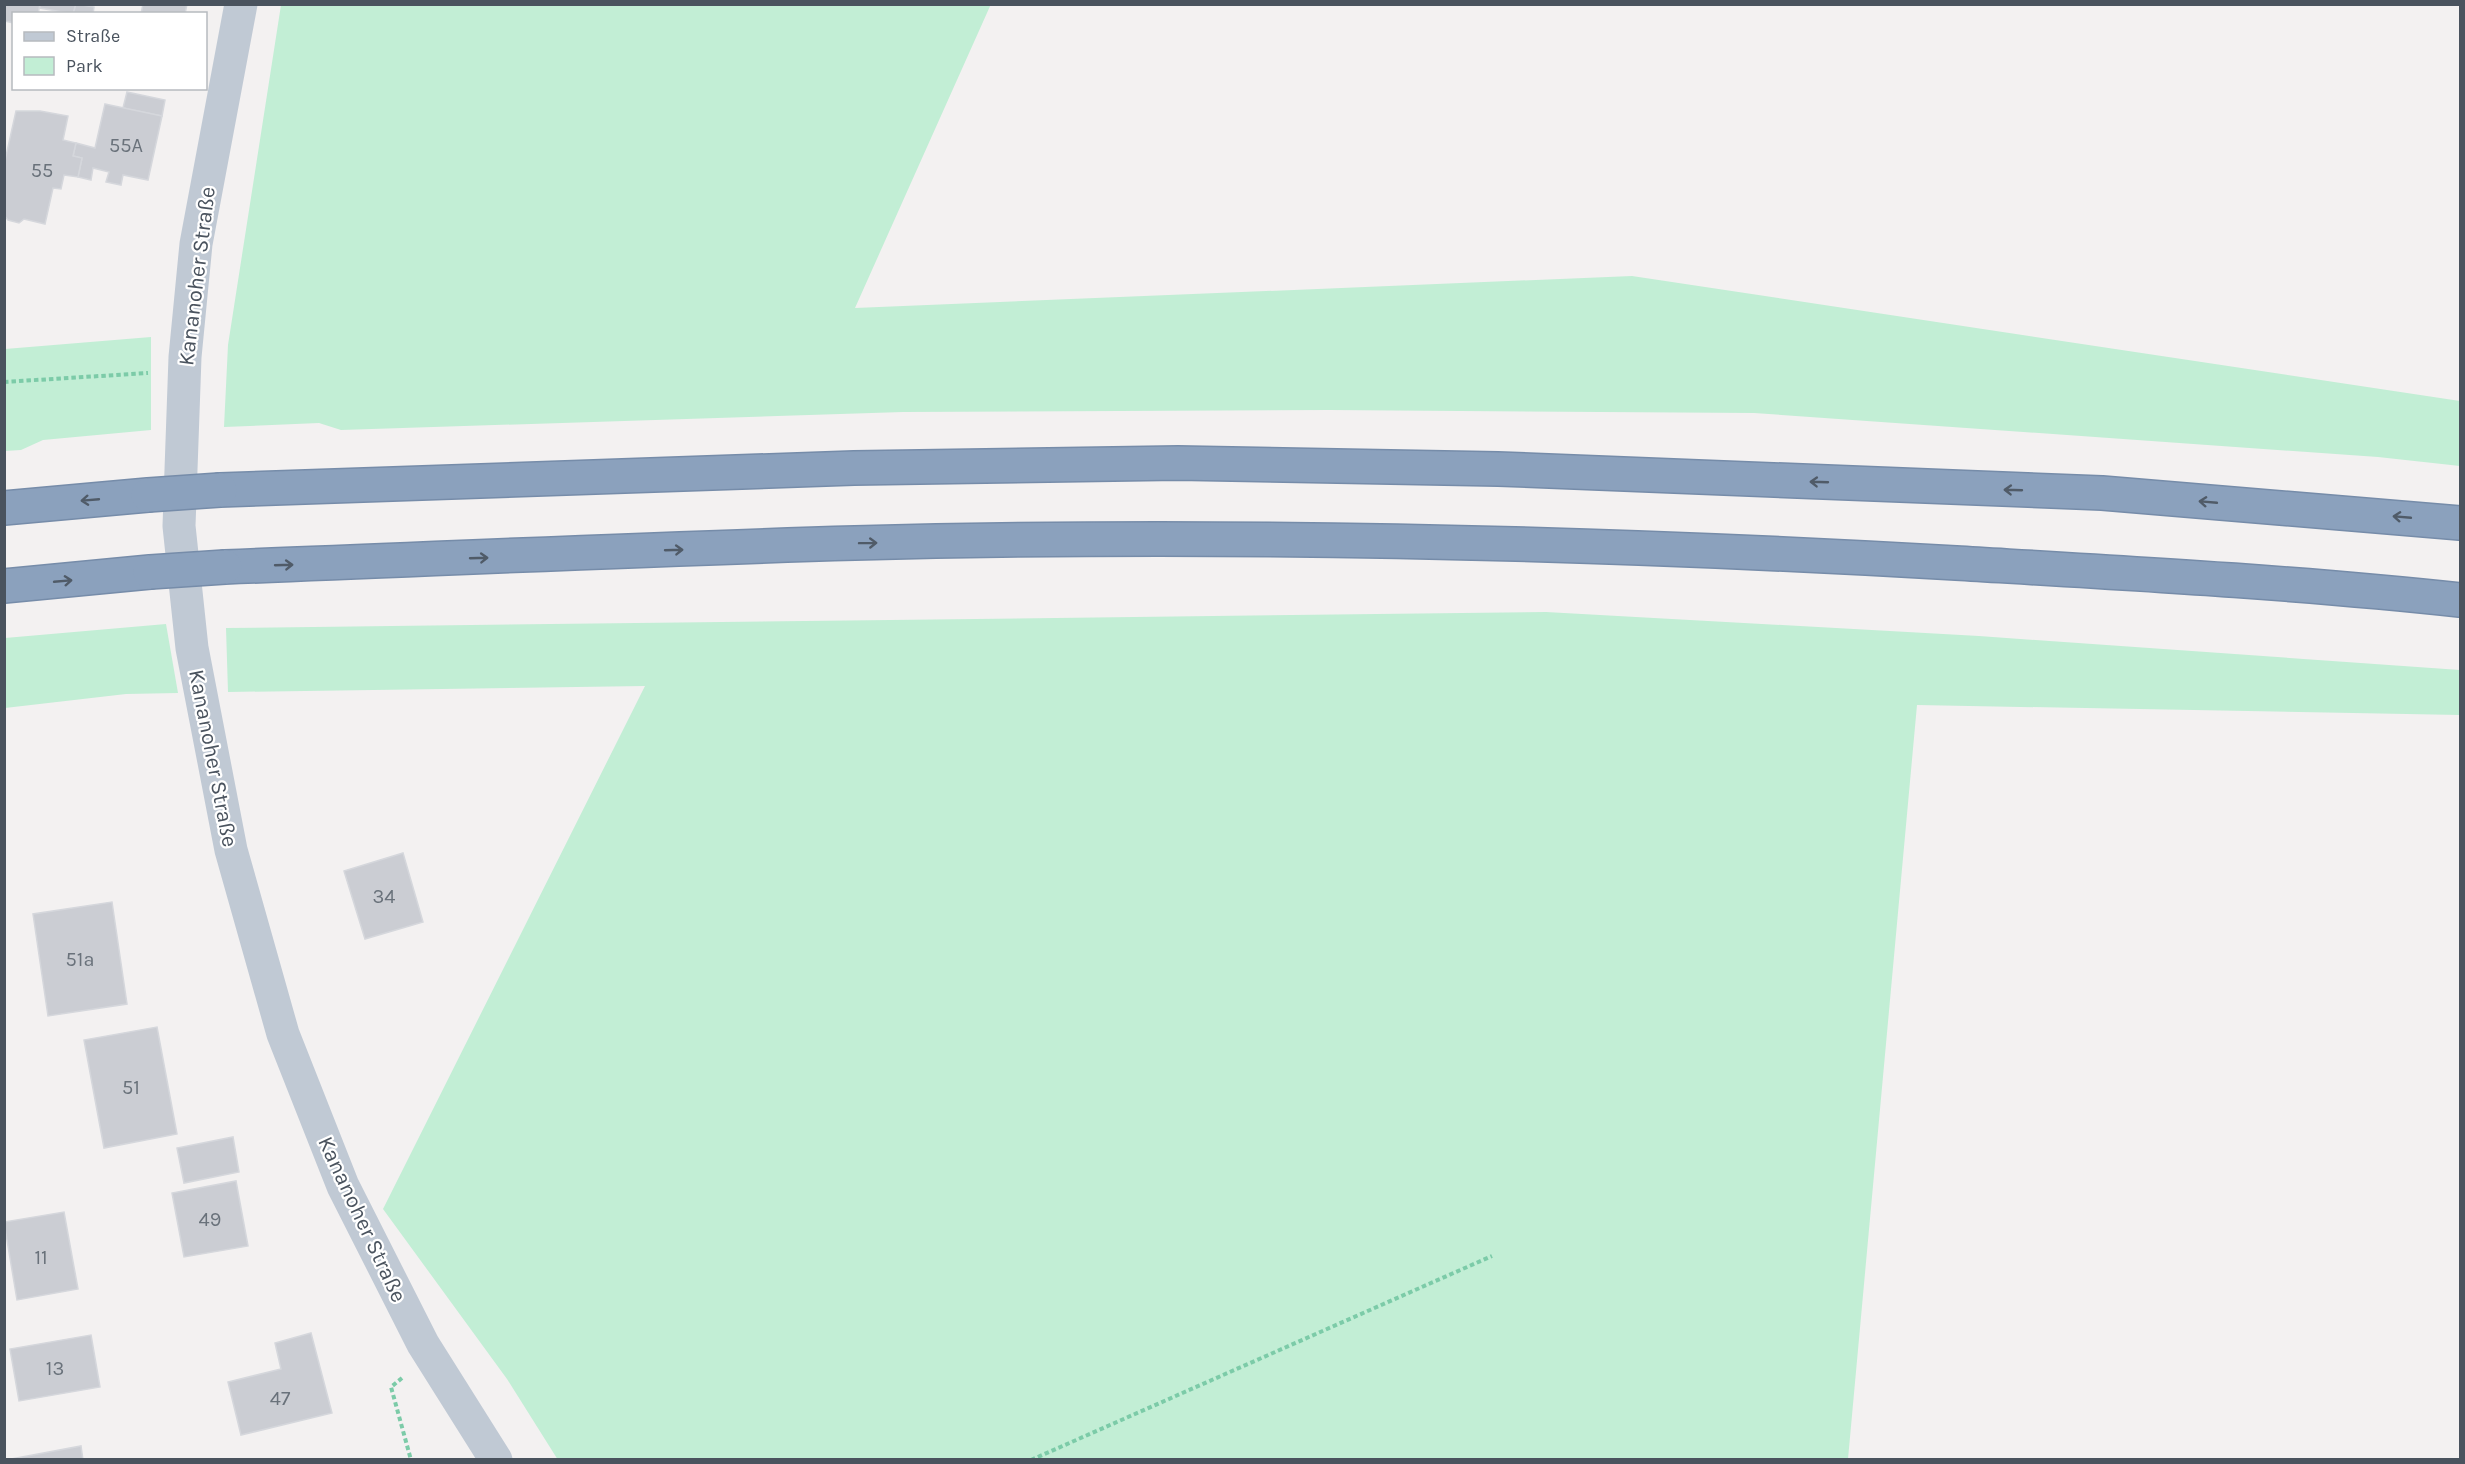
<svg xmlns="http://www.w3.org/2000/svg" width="2465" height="1464" viewBox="0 0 2465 1464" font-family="Karla,sans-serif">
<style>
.green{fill:#c2eed5}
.building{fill:#cbcdd3;stroke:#d5d7dc;stroke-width:1.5}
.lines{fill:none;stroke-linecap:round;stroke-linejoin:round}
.highway-casing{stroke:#768ca9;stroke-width:36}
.path{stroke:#7ccba8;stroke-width:4;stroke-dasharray:4.5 3;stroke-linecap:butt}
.secondary{stroke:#c0c9d4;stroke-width:33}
.highway{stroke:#8ba1bd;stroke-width:33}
.highway-bridge-casing{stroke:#768ca9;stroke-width:36;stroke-linecap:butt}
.highway-bridge{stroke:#8ba1bd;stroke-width:33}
.oneway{stroke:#505b68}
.labels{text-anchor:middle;stroke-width:4.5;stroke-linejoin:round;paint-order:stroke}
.number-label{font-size:20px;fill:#6a727b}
.street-label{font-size:22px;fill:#4a535e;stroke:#fff}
</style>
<rect width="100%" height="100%" fill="#f3f1f1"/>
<g class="green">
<path d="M991,4L855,308L1632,276L2460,401V466L2378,457L1754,413L1329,410L903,412L341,430L319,423L224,427L228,345L281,5Z"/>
<path d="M151,337V430L43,440L21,450L5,451V349Z"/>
<path d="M1546,612L1979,636L2460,670V715L1917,705L1848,1459L558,1460L507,1379L383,1209L645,686L228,692L226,628Z"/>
<path d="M166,624L178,693L126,694L5,708V638Z"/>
</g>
<g class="building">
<path d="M4,4H40L38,14H14V23L4,21Z"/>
<path d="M40,4H76L73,14L40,8Z"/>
<path d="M76,4L94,7L93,14H73Z"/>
<path d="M143,4H187L185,14H141Z"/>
<path d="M127,92L165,100L162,116L123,108Z"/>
<path d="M105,104L162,116L148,180L123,175L121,185L106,182L109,172L93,168L91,180L78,177L82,158L73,156L76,143L95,148Z"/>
<path d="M16,111H40L68,116L63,140L76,143L73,156L82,158L78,177L64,175L61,189L53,188L45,224L24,219L19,223L8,220L4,215V165Z"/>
<path d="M403,853L423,922L365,939L344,871Z"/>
<path d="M112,902L127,1004L48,1016L33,914Z"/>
<path d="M157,1027L177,1134L104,1148L84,1040Z"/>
<path d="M233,1137L239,1172L184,1183L177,1148Z"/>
<path d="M236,1181L248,1246L184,1257L172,1193Z"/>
<path d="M64,1212L78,1289L17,1300L4,1222Z"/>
<path d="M311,1333L332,1413L241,1435L228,1382L281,1369L275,1343Z"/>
<path d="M91,1335L100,1387L19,1401L10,1349Z"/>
<path d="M81,1446L83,1460H6Z"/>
</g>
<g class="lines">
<defs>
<g id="highway">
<path d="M220,490L854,468L1178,463L1498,469L2102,493L2460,523"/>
<path d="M4,508L148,495"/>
<path d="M225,567C435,559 645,549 855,543C1221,533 1590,542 1956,563C2124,573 2293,582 2460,600"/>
<path d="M4,586L150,572"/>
</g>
</defs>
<use href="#highway" class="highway-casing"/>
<g class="path">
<path d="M4,382L148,373"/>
<path d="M402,1378L391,1387L411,1460"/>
<path d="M1031,1460L1492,1256"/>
</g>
<path class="secondary" d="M241,4L196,244L185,357L179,526L192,648L231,850L283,1034L343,1186L423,1344L496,1460"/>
<use href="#highway" class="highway"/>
<defs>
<g id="highway-bridge">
<path d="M148,495L220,490"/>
<path d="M150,572L225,567"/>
</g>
</defs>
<use href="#highway-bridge" class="highway-bridge-casing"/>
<use href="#highway-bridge" class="highway-bridge"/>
</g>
<defs><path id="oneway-shaft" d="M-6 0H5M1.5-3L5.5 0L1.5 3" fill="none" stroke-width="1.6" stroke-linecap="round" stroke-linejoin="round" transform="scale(1.5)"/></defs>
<g class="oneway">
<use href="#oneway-shaft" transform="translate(1819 482) rotate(-178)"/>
<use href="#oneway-shaft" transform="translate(2013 490) rotate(-178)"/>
<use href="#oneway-shaft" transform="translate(90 500) rotate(175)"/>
<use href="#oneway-shaft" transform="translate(2208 502) rotate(-175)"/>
<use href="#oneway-shaft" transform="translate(2402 517) rotate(-175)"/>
<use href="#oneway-shaft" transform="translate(868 543) rotate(-1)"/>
<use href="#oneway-shaft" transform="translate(674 550) rotate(-2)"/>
<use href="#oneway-shaft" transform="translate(479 558) rotate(-2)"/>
<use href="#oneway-shaft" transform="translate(284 565) rotate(-2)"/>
<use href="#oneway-shaft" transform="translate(63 581) rotate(-5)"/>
</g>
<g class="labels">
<g class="number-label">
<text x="126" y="152">55A</text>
<text x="42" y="177">55</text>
<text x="384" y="903">34</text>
<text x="80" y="966">51a</text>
<text x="131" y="1094">51</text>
<text x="210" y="1226">49</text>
<text x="41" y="1264">11</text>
<text x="55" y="1375">13</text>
<text x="280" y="1405">47</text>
</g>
<g class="street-label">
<text transform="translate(196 276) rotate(-83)" y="8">Kananoher Straße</text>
<text transform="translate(214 758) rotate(79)" y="8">Kananoher Straße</text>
<text transform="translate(363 1219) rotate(65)" y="8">Kananoher Straße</text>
</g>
</g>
<rect width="2465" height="1464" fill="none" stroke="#4a535e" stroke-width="12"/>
<rect x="12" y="12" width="195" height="78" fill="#ffffff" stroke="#b7babf" stroke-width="1.5"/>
<rect x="24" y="32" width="30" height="9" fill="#c0c9d4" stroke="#b7babf" stroke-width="1.5"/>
<text x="66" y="42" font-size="18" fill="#4a535e">Straße</text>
<rect x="24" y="57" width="30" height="18" fill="#c2eed5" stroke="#b7babf" stroke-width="1.5"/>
<text x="66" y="72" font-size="18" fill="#4a535e">Park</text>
</svg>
